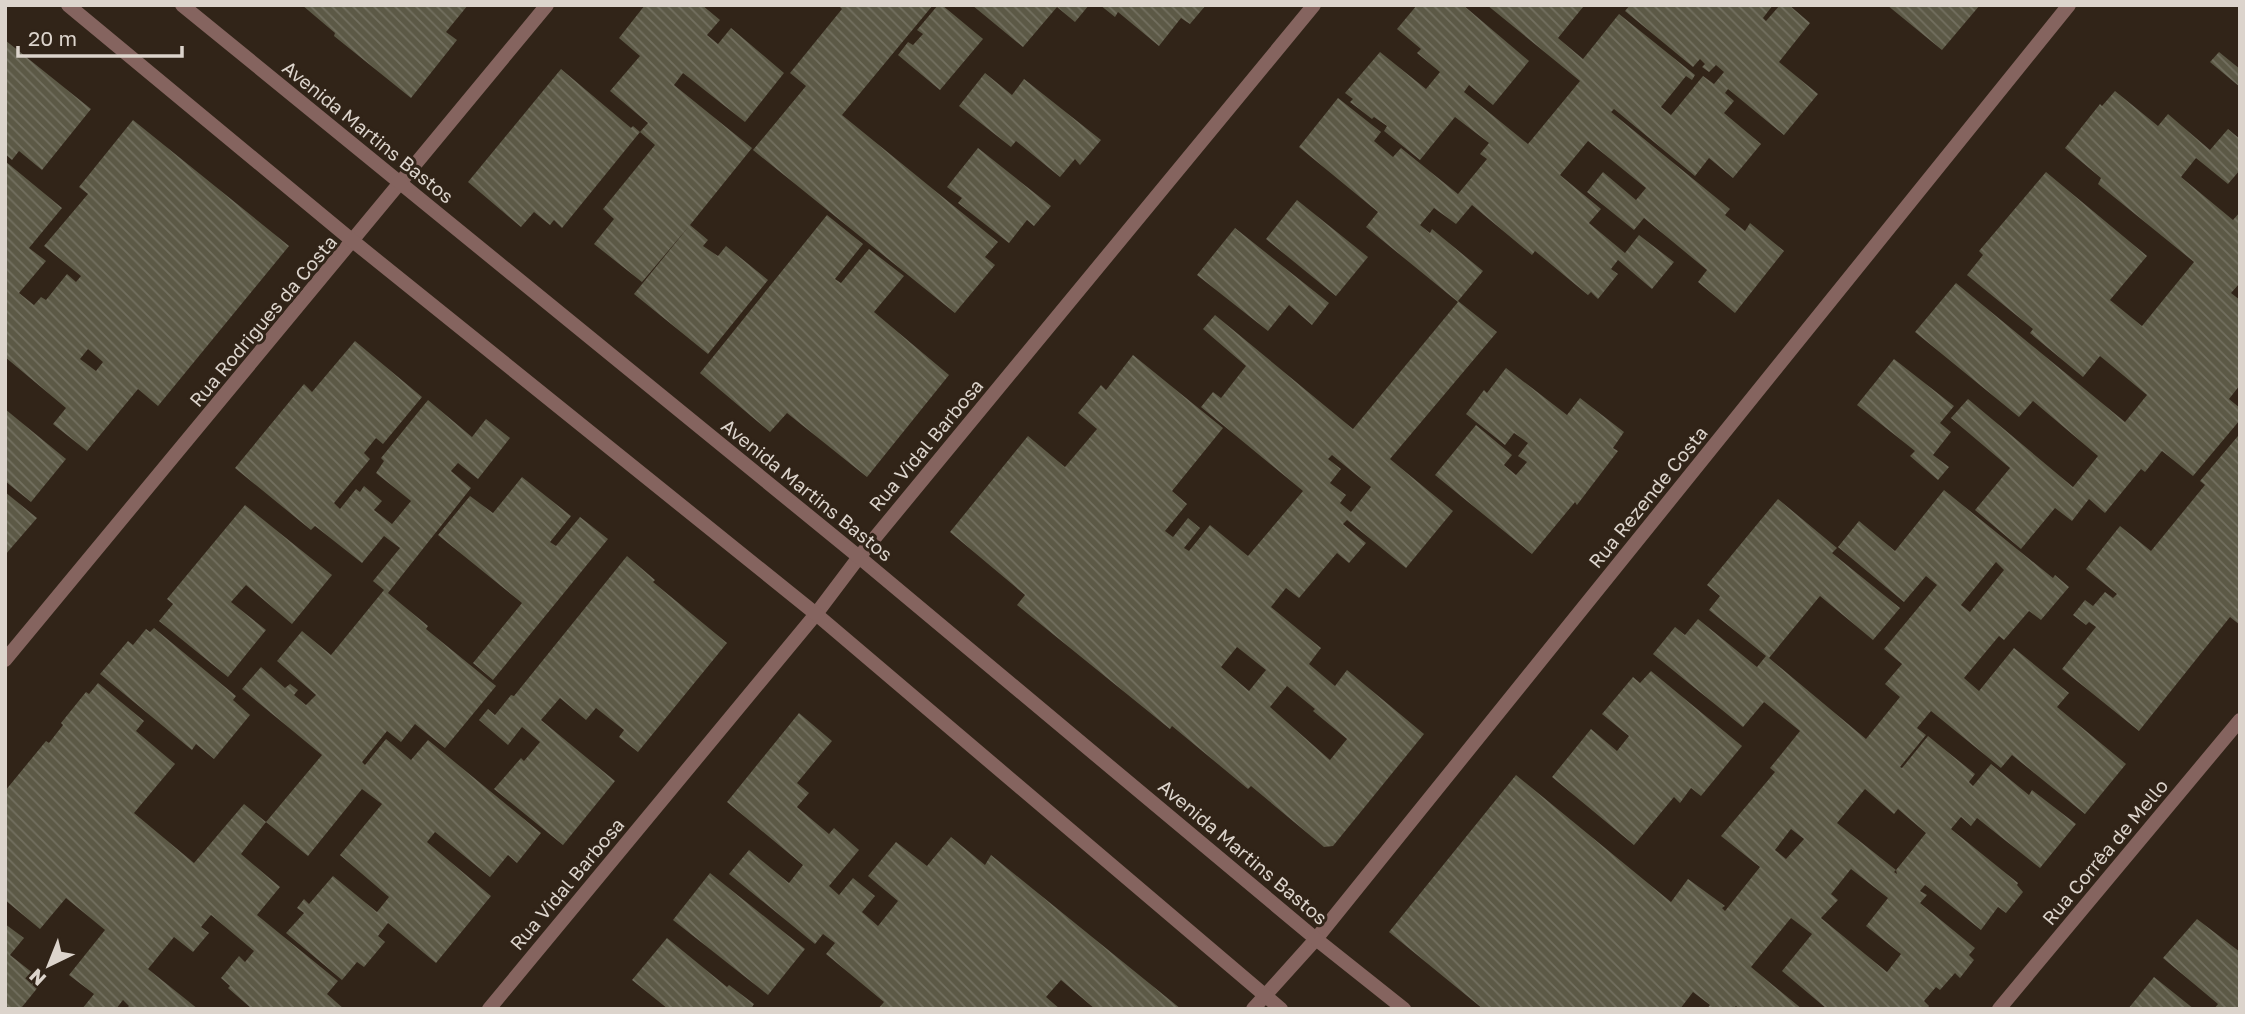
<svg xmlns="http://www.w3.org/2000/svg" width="2245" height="1014" viewBox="0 0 2245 1014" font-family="'Golos Text',sans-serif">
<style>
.building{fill:url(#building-back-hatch);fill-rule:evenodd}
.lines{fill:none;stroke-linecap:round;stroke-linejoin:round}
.minor{stroke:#85645f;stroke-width:14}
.tertiary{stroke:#85645f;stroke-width:14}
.labels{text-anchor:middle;stroke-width:6;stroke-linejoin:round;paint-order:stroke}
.street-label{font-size:19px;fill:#dcd4cc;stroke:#312418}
</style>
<defs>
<pattern id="building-back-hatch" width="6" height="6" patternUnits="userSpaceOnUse" patternTransform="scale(1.75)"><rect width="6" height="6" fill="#5c5946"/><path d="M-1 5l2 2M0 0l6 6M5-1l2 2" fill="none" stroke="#737060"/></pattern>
</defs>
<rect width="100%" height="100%" fill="#312418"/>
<g class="building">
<path d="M302,5H468L446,32L457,40L411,98L334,36L335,33Z"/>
<path d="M645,5H702L720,20L707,35L718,44L731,28L784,73L745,122L683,73L674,85L752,148L690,225L708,240L703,246L718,256L726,246L768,280L708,354L634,294L690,225L642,282L594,244L614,219L603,209L655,145L640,132L648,123L610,91L640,56L619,38Z"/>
<path d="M838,5H933L842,115L998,242L985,257L995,265L955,313L753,150L806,86L790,73L842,9Z"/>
<path d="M938,5H942L983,39L940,90L898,55L908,42L913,45L923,34L917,30Z"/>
<path d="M972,5H1089L1075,22L1057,7L1023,47Z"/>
<path d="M1100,5H1206L1190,24L1181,18L1159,46L1118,12L1115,17Z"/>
<path d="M1417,5H1463L1529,61L1493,105L1469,85L1464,92L1528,144L1580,81L1487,5H1581L1583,7L1558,38L1583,59L1619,14L1695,75L1692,80L1686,76L1661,107L1671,115L1703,76L1714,84L1724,72L1716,65L1709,72L1702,67L1705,64L1700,59L1693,67L1625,11L1630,5H1773L1763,18L1766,21L1780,5H1789L1810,23L1779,62L1818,94L1784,135L1728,89L1725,93L1734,101L1724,113L1761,144L1733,178L1709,158L1695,176L1614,109L1611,112L1730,209L1725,215L1745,231L1750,223L1784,251L1735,313L1698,282L1707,270L1644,218L1634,230L1587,192L1603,172L1636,200L1646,188L1588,141L1560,175L1601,209L1589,223L1625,253L1639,235L1674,262L1652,289L1618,260L1611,269L1618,274L1598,299L1591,292L1588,295L1535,251L1532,255L1472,205L1456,224L1434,208L1420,225L1430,233L1432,229L1483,271L1458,301L1497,332L1390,459L1453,511L1406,568L1347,520L1343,524L1366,543L1349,563L1337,553L1299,598L1286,588L1271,607L1321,648L1309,664L1335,686L1347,670L1424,734L1333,846L1324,847L1251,786L1248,789L1172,726L1170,729L1017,605L1025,595L950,532L1028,436L1065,467L1097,429L1078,413L1101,385L1106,390L1133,355L1223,428L1172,491L1187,504L1165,531L1173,537L1188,518L1200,528L1184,548L1189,551L1210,525L1248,556L1303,491L1201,407L1213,392L1221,398L1246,366L1203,329L1215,315L1353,429L1458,302L1366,227L1378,212L1299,147L1338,98L1381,132L1374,141L1393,157L1401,148L1458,194L1487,159L1480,154L1489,143L1455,117L1420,160L1384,131L1387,126L1374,117L1372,119L1350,102L1353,99L1345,93L1380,52L1426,89L1440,72L1417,53L1421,49L1397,29ZM1332,455L1371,487L1351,512L1340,503L1346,495L1330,483L1341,469L1328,459ZM1237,647L1266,670L1249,691L1221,667ZM1287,686L1315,709L1313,711L1347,739L1330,760L1270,707Z"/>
<path d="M1887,5H1980L1942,50Z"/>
<path d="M5,40L91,109L42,170L19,151L12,160L5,154Z"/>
<path d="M2219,52L2240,69V87L2210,62Z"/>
<path d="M561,69L631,128L633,126L640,132L562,228L554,220L550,225L534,212L521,227L468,182Z"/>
<path d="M985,73L1012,95L1024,79L1101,140L1080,165L1075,159L1060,177L1016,141L1011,147L959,106Z"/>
<path d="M2115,91L2158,126L2168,114L2210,150L2228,129L2240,139V170L2228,184L2196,158L2181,177L2233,220L2240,212V283L2231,293L2240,300V385L2229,399L2240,408V420L2193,476L2162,451L2145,472L2141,469L2105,513L2089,499L2072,521L2055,508L2021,549L1975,510L2010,468L1951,418L1968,399L2073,487L2098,456L2033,401L2019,417L1915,332L1956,283L2125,422L2147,395L2100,356L2083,377L2030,333L2033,329L1967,275L1983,255L1979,251L2046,172L2147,256L2110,300L2142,326L2194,262L2098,184L2101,178L2065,148L2100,104L2102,106Z"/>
<path d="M133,120L289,246L158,406L138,389L87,451L53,424L66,408L5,357V161L62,208L29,248L46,261L19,293L34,305L41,297L46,300L67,274L76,282L81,276L44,246L88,194L79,187ZM88,349L103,362L96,371L80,359Z"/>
<path d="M978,148L1051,206L1034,226L1027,220L1009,243L958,203L962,198L947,187Z"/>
<path d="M1297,200L1368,257L1336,296L1266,239Z"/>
<path d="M827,215L863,244L835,279L841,283L869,249L904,276L874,312L949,375L867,477L787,413L770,432L700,373Z"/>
<path d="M1235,228L1329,303L1312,325L1289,305L1268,331L1197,275Z"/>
<path d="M355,341L422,397L383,444L376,438L364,453L370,459L334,503L340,509L356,489L360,492L364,486L382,501L374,510L392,524L411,501L376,473L384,461L381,458L428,400L472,437L486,419L510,438L478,479L458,463L451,471L471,488L388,593L428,626L426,629L496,686L445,748L415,724L401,742L387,731L362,762L365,765L386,739L411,760L428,740L541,833L517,863L508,855L490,877L435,832L427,842L491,896L436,963L388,923L378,936L385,942L364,967L357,962L342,980L286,933L304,913L297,908L304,899L309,904L333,876L377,912L389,897L340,855L382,804L362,789L308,856L266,822L241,854L280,887L257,915L338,981L327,994L344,1009H252L228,988L230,986L221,978L239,956L245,962L254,951L211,915L201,927L209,933L193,952L174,937L148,969L198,1009H126L129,1006L123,1000L116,1009H82L94,994L69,975L105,930L66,898L40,929L5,900V791L46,741L49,743L63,725L61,723L86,692L89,694L98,683L144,721L136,731L175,764L134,813L194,863L244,804L266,822L322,755L242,689L261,667L285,688L290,684L298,690L294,695L306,705L316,695L277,661L302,631L331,655L384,590L373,581L400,548L384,536L362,563L315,526L311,530L235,468L304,384L312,392Z"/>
<path d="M1894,359L1954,406L1940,423L1951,432L1933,455L1949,467L1938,480L1910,456L1915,451L1857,405Z"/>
<path d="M1506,368L1567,415L1580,398L1624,432L1613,448L1618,451L1577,505L1575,502L1532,554L1435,475L1476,425L1512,455L1504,465L1516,475L1527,462L1518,456L1528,443L1514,433L1505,445L1466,414L1484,390L1487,393Z"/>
<path d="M5,409L66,459L31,502L5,481Z"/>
<path d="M2238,436L2240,437V625L2230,617L2139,731L2062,669L2096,627L2089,622L2086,625L2073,615L2085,600L2093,606L2105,592L2113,598L2117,594L2086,569L2120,526L2151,551L2205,485L2200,481Z"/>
<path d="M522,477L571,516L550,542L556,546L580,517L608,539L493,680L473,663L522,603L438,535L470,496L493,513Z"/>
<path d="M1944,490L2053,578L2055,575L2069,587L2041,620L2029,611L2004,640L1999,636L1964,678L1979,691L2014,648L2069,693L2057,707L2126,764L2085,814L2012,755L2001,768L1931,711L1917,728L1926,735L1900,767L1902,768L1928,736L1975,774L1969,782L1973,786L1991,764L2029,795L2032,790L2076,824L2040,868L1977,818L1971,826L1961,817L1951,829L2018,883L2017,885L2023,892L2006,913L1998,907L1981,930L1925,885L1920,891L1927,895L1920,903L1975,948L1969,955L1974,960L1960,978L1955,973L1940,990L1936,987L1924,1001L1929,1006L1927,1009H1827L1782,971L1812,934L1791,918L1751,967L1802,1009H1739L1736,1006L1733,1009H1707L1710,1005L1693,992L1680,1009H1483L1389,932L1516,775L1671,902L1688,879L1725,906L1722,908L1725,911L1760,867L1721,836L1775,772L1770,768L1800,731L1764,702L1743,727L1653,654L1675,627L1685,635L1698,619L1757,667L1766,656L1709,610L1720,596L1707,585L1778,499L1837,548L1832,553L1900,608L1873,640L1820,596L1769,658L1866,739L1900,697L1885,684L1902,664L1884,649L1937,585L1926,576L1904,602L1838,547L1859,521L1895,551ZM1996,562L2004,570L1970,612L1961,605ZM1865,789L1894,814L1898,809L1926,833L1896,870L1897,874L1894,872L1896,870L1837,823ZM1791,829L1804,839L1786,859L1775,850ZM1851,869L1888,898L1866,926L1901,954L1887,972L1821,918L1838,900L1831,894Z"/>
<path d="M5,492L37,518L5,555Z"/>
<path d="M245,505L332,575L292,624L246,585L231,602L266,630L228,677L159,621L173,604L167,599Z"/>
<path d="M627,556L655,580L653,582L727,643L638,752L619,737L624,730L596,708L586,720L560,698L541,720L615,781L563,845L494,789L521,758L524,761L540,742L522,727L508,745L479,720L488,709L495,715L511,695L514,696Z"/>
<path d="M154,628L236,696L233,700L250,715L214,759L196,744L192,750L100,674L128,641L133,645L146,629L150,632Z"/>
<path d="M1651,671L1742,746L1701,796L1691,788L1680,803L1674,797L1634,845L1552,777L1591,729L1617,751L1629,736L1602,714L1633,677L1640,683Z"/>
<path d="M799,713L832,741L797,783L809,793L797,807L829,834L834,828L859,850L829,886L839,895L853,878L875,896L862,912L878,926L898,901L868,876L896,842L927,866L951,837L985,865L991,855L1181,1009H1095L1061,980L1046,997L1060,1009H878L884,1002L826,954L835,943L823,934L815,944L729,874L749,850L789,883L803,865L727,802Z"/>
<path d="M710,873L805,949L768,995L673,920Z"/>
<path d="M2197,919L2240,952V1009H2214L2218,1004L2163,958Z"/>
<path d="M5,924L24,938L10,955L43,981L22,1007L25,1009H5Z"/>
<path d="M667,938L727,987L729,985L754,1004L751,1009H668L632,980Z"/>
<path d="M2154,977L2194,1009H2128Z"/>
</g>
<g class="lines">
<g class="minor">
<path d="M5,660L547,5"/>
<path d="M489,1009L816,614L859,557L1314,5"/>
<path d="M1253,1009L1316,939L2069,5"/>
<path d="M1999,1009L2240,720"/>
</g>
<g class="tertiary">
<path d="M68,5L354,242L816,614L1281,1009"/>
<path d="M182,5L859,557L1316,939L1404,1009"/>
</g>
</g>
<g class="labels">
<g class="street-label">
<text transform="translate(368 132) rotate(39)" y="7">Avenida Martins Bastos</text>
<text transform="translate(263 321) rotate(-50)" y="7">Rua Rodrigues da Costa</text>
<text transform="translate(926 445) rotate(-50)" y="7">Rua Vidal Barbosa</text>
<text transform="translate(807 490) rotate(39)" y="7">Avenida Martins Bastos</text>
<text transform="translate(1648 497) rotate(-51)" y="7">Rua Rezende Costa</text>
<text transform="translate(1243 852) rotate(40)" y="7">Avenida Martins Bastos</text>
<text transform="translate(2105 852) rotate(-50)" y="7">Rua Corrêa de Mello</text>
<text transform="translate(567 884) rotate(-50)" y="7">Rua Vidal Barbosa</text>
</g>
</g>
<rect width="2245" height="1014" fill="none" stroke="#dcd4cc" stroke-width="14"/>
<g transform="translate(49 965) rotate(223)" stroke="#312418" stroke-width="5" paint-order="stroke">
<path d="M0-5L12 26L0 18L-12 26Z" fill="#dcd4cc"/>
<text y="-10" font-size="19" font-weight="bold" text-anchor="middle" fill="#dcd4cc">N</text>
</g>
<path d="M18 46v10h164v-10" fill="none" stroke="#dcd4cc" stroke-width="3.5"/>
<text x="28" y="46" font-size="21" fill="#dcd4cc" stroke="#312418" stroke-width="5" paint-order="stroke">20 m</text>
</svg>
